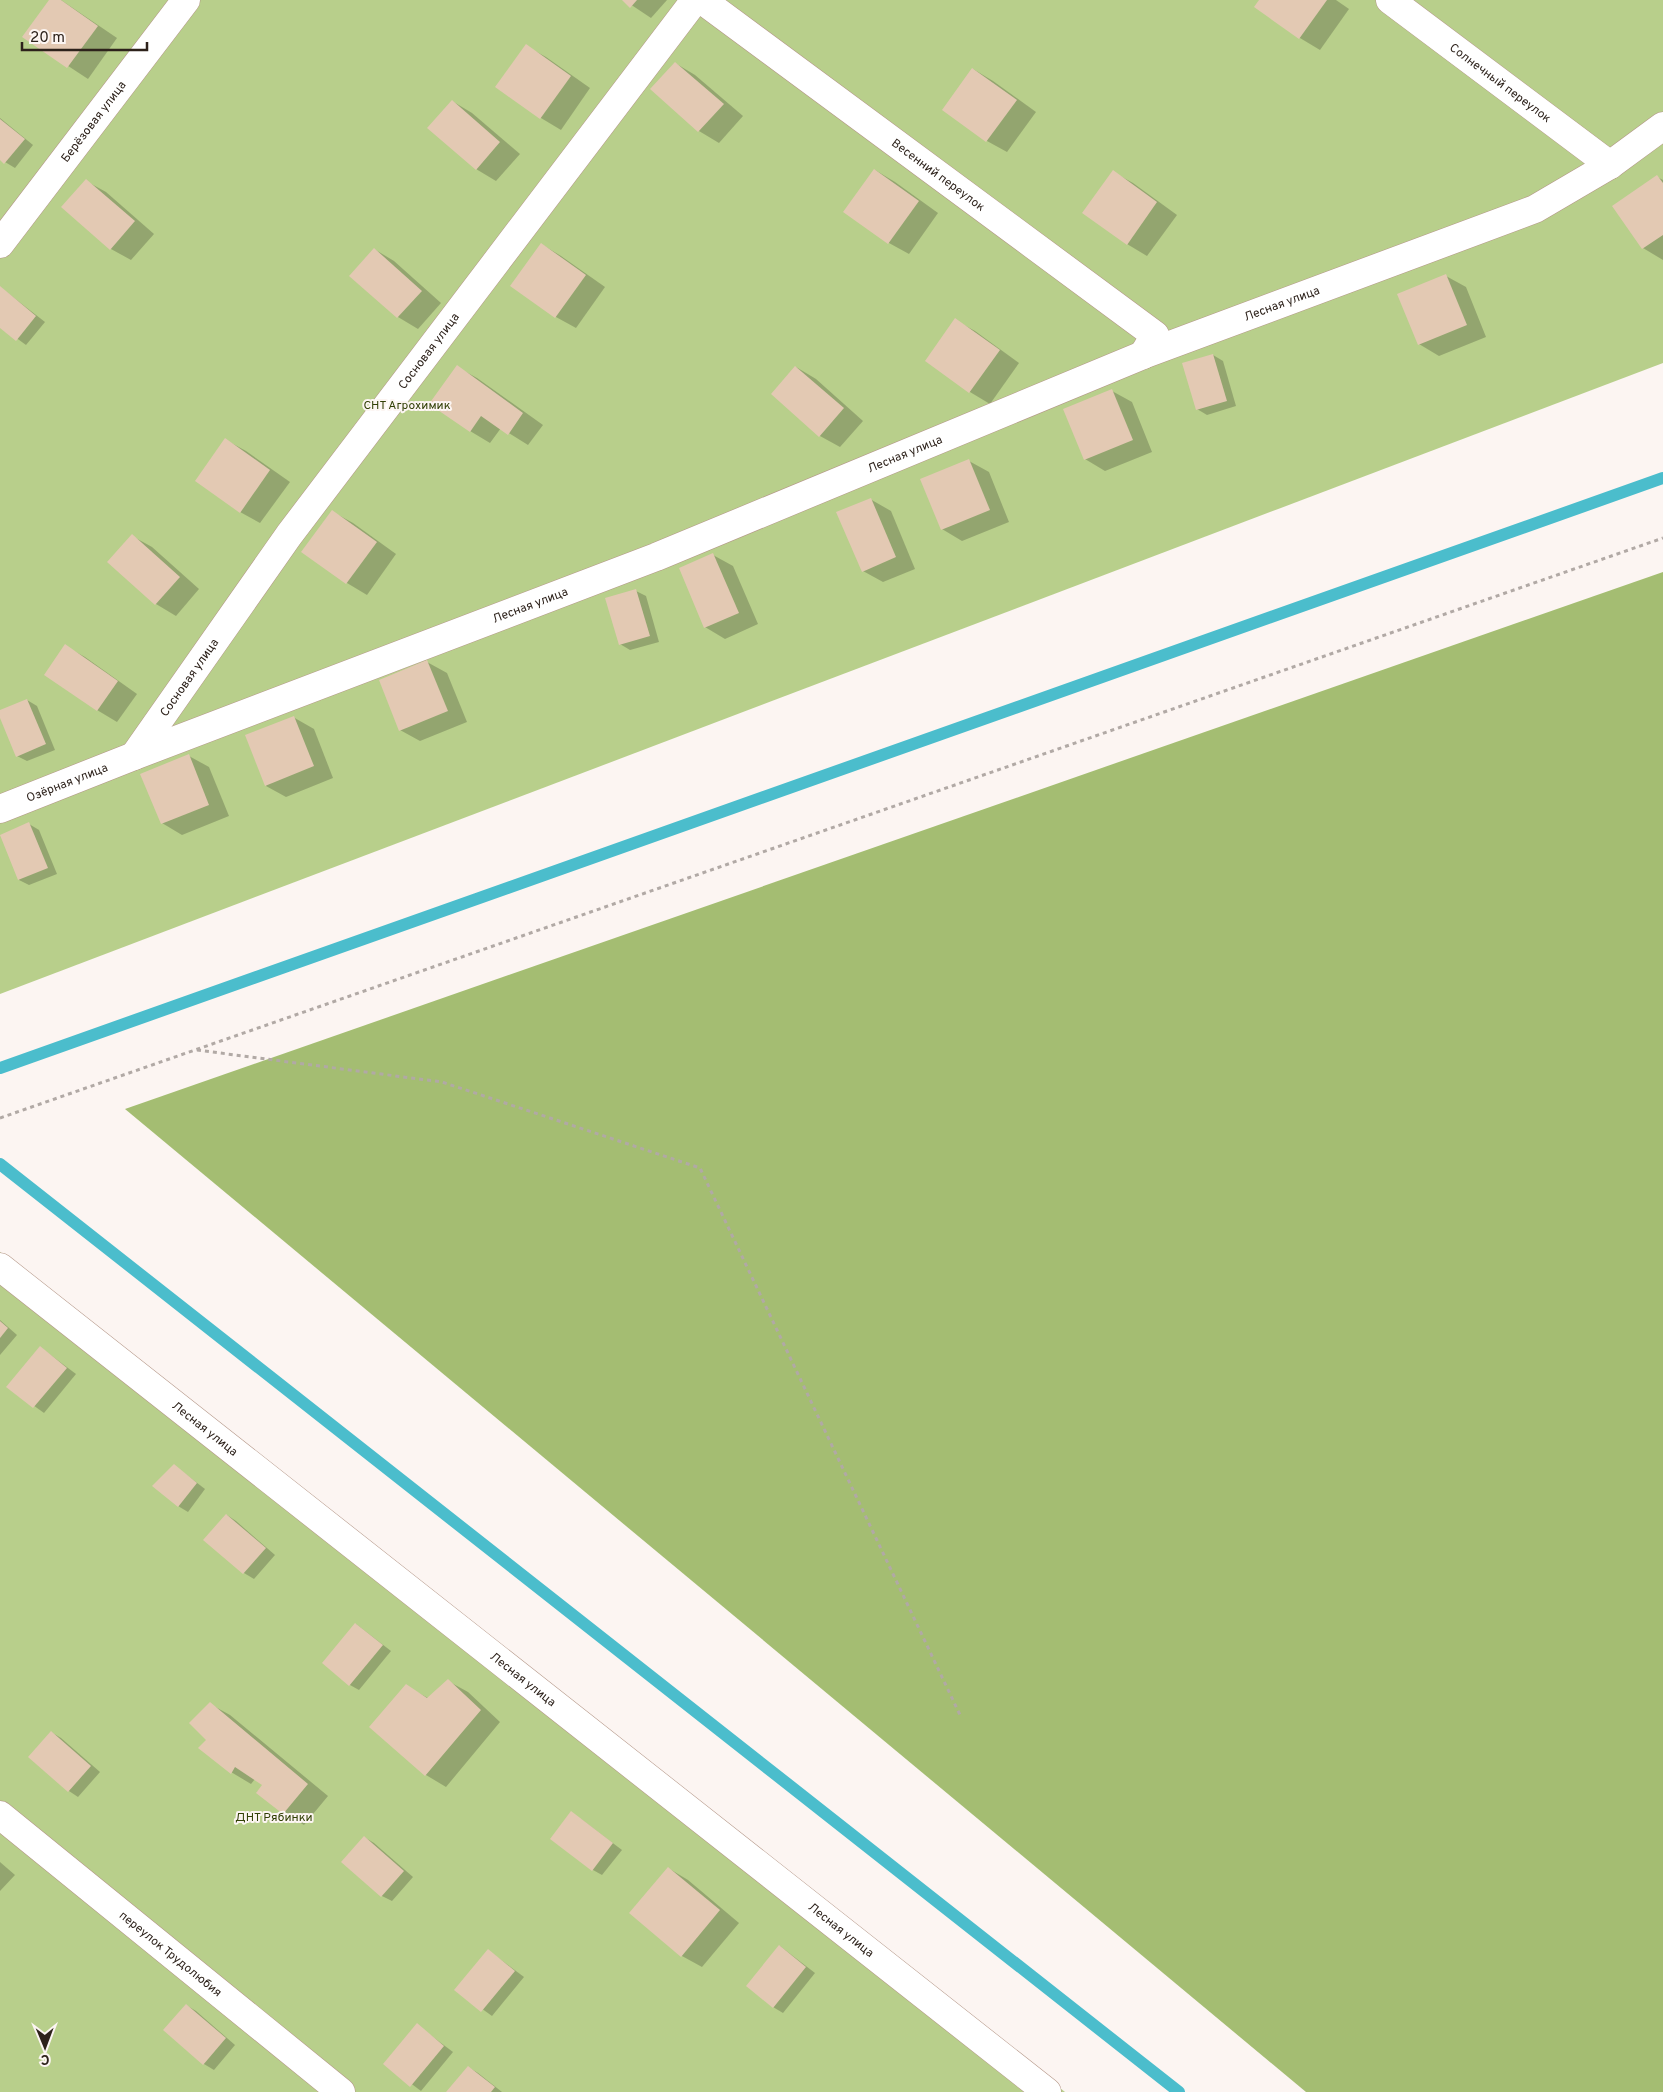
<svg xmlns="http://www.w3.org/2000/svg" width="1663" height="2092" viewBox="0 0 1663 2092" font-family="Overpass,sans-serif">
<style>
.green{fill:#b8cf8b}
.forest{fill:#a4bd72}
.shadow{fill:#0003}
.lines{fill:none;stroke-linecap:round;stroke-linejoin:round}
.stream{stroke:#4bbdcc;stroke-width:12}
.building{fill:#e3c9b3}
.minor-casing{stroke:#b49788;stroke-width:29}
.path{stroke:#b1a9a5;stroke-width:3;stroke-dasharray:4 4;stroke-linecap:butt}
.minor{stroke:#fff;stroke-width:28}
.labels{text-anchor:middle;stroke-width:4;stroke-linejoin:round;paint-order:stroke}
.street-label{font-size:12px;fill:#2d221b;stroke:#fcf5f2}
.park-label{font-size:12px;fill:#303f05;stroke:#fcf5f2}
</style>
<rect width="100%" height="100%" fill="#fcf5f2"/>
<g class="green">
<path d="M0,0H1663V363L0,994Z"/>
<path d="M0,1252L1065,2092H0Z"/>
</g>
<path class="forest" d="M1663,572V2092H1306L125,1109Z"/>
<g class="shadow">
<path d="M50,0H61L117,38L88,79L24,37Z"/>
<path d="M624,0H667L651,18Z"/>
<path d="M1261,0H1336L1349,9L1320,50L1300,38Z"/>
<path d="M526,46L546,57L590,88L561,130L541,118L497,87Z"/>
<path d="M675,63L695,75L743,116L719,143L699,131L652,89Z"/>
<path d="M973,69L993,81L1036,112L1007,152L987,141Z"/>
<path d="M452,101L472,113L520,154L496,181L476,169Z"/>
<path d="M0,118L33,145L15,168L0,159Z"/>
<path d="M875,170L895,182L938,213L909,254L889,243Z"/>
<path d="M1113,172L1133,183L1177,215L1147,256L1127,244Z"/>
<path d="M1657,177L1663,180V260L1643,248L1614,206Z"/>
<path d="M86,181L106,192L154,234L131,260L111,249Z"/>
<path d="M541,244L561,256L605,287L576,328L556,317Z"/>
<path d="M374,249L394,261L441,303L418,329L398,317L350,276Z"/>
<path d="M1446,276L1466,287L1486,337L1439,356L1419,344Z"/>
<path d="M0,287L45,322L26,345L0,326Z"/>
<path d="M955,320L975,331L1019,363L990,404L970,392L926,361Z"/>
<path d="M1213,355L1223,361L1236,406L1207,415L1197,409Z"/>
<path d="M457,367L477,378L543,425L528,445L501,428L490,443L470,431Z"/>
<path d="M796,367L816,379L863,421L840,447L820,436Z"/>
<path d="M1112,391L1132,402L1152,452L1105,471L1085,459Z"/>
<path d="M226,440L246,451L290,482L260,523L240,512Z"/>
<path d="M969,461L989,472L1009,522L962,541L942,529Z"/>
<path d="M870,499L891,511L915,569L883,582L863,571Z"/>
<path d="M333,512L353,523L396,554L367,595L347,583L303,552Z"/>
<path d="M132,536L152,547L199,589L176,616L156,604L108,562Z"/>
<path d="M713,555L733,566L758,624L725,639L705,627Z"/>
<path d="M636,591L646,596L659,642L630,650L620,644Z"/>
<path d="M65,646L85,657L137,694L117,722L97,710Z"/>
<path d="M427,662L447,673L467,722L420,741L400,730Z"/>
<path d="M27,700L37,706L55,750L27,761L17,756L0,711Z"/>
<path d="M293,717L314,729L333,778L286,797L266,786Z"/>
<path d="M189,756L209,767L229,816L182,835L162,823Z"/>
<path d="M29,824L39,830L57,874L29,885L19,880Z"/>
<path d="M0,1320L17,1335L0,1355Z"/>
<path d="M40,1347L76,1374L44,1413L8,1387Z"/>
<path d="M175,1466L205,1489L188,1512L178,1506Z"/>
<path d="M227,1515L236,1521L275,1555L254,1579L244,1573L205,1540Z"/>
<path d="M356,1624L391,1651L359,1690L350,1685Z"/>
<path d="M448,1681L468,1692L500,1722L446,1787L426,1775L371,1727L406,1686L428,1698Z"/>
<path d="M210,1704L230,1715L328,1796L304,1825L284,1813L257,1792L264,1785L255,1779L251,1784L231,1772L207,1740Z"/>
<path d="M51,1732L61,1738L100,1772L78,1797L69,1791Z"/>
<path d="M581,1819L622,1850L602,1875L593,1870Z"/>
<path d="M364,1837L374,1843L413,1877L392,1901L382,1896Z"/>
<path d="M0,1862L15,1875L0,1891Z"/>
<path d="M668,1868L688,1880L739,1923L702,1967L682,1956Z"/>
<path d="M780,1946L815,1973L783,2013L773,2007Z"/>
<path d="M489,1951L524,1977L492,2016L456,1990Z"/>
<path d="M186,2005L196,2011L235,2045L214,2070L204,2064L165,2030Z"/>
<path d="M417,2025L453,2052L421,2091L385,2064Z"/>
<path d="M468,2067L478,2073L502,2092H448Z"/>
</g>
<g class="lines">
<g class="stream">
<path d="M0,1068L1663,478"/>
<path d="M0,1164L1179,2092"/>
</g>
</g>
<g class="building">
<path d="M49,0H61L98,26L67,68L22,37Z"/>
<path d="M622,0H637L630,8Z"/>
<path d="M1259,0H1327L1299,39L1254,7Z"/>
<path d="M526,44L571,76L540,119L495,87Z"/>
<path d="M675,62L724,104L698,132L650,89Z"/>
<path d="M972,68L1017,100L986,142L942,110Z"/>
<path d="M452,100L500,142L476,170L427,128Z"/>
<path d="M0,119L25,139L4,164L0,160Z"/>
<path d="M874,169L919,201L888,244L843,212Z"/>
<path d="M1113,170L1157,202L1127,245L1082,213Z"/>
<path d="M1657,175L1663,183V235L1642,249L1612,206Z"/>
<path d="M86,179L135,221L110,250L61,207Z"/>
<path d="M541,243L586,275L555,318L510,286Z"/>
<path d="M374,248L422,291L397,318L349,276Z"/>
<path d="M1446,274L1467,325L1418,345L1397,294Z"/>
<path d="M0,286L36,316L16,341L0,328Z"/>
<path d="M955,318L1000,350L969,393L925,361Z"/>
<path d="M1213,354L1227,401L1196,410L1182,363Z"/>
<path d="M457,365L523,413L508,435L481,416L470,432L429,404Z"/>
<path d="M795,366L844,408L819,437L771,394Z"/>
<path d="M1112,389L1133,440L1084,460L1063,409Z"/>
<path d="M225,438L270,470L240,513L195,481Z"/>
<path d="M969,459L990,510L941,530L920,479Z"/>
<path d="M871,498L896,557L862,572L836,512Z"/>
<path d="M332,510L377,542L346,584L301,552Z"/>
<path d="M132,534L180,577L155,605L107,562Z"/>
<path d="M713,553L739,613L704,628L679,568Z"/>
<path d="M636,589L650,636L619,645L605,598Z"/>
<path d="M65,644L118,681L97,711L44,675Z"/>
<path d="M427,660L448,711L399,731L379,680Z"/>
<path d="M27,699L46,744L16,757L0,718V710Z"/>
<path d="M294,716L314,766L265,786L245,735Z"/>
<path d="M189,754L209,805L161,824L140,774Z"/>
<path d="M29,822L48,868L18,880L0,835Z"/>
<path d="M0,1321L8,1328L0,1338Z"/>
<path d="M40,1346L67,1368L33,1408L6,1387Z"/>
<path d="M174,1464L197,1483L178,1507L152,1486Z"/>
<path d="M226,1514L266,1548L243,1574L203,1540Z"/>
<path d="M355,1623L383,1645L349,1686L322,1663Z"/>
<path d="M448,1679L481,1710L425,1776L369,1727L406,1684L427,1698Z"/>
<path d="M210,1702L308,1784L283,1814L256,1793L262,1785L235,1767L231,1774L198,1748L206,1740L189,1723Z"/>
<path d="M51,1731L91,1766L68,1792L28,1757Z"/>
<path d="M571,1811L613,1843L592,1871L550,1839Z"/>
<path d="M364,1836L404,1871L381,1897L341,1862Z"/>
<path d="M668,1867L720,1910L681,1957L629,1913Z"/>
<path d="M779,1945L806,1967L773,2008L746,1986Z"/>
<path d="M488,1949L515,1971L481,2012L454,1990Z"/>
<path d="M186,2004L226,2038L203,2065L163,2030Z"/>
<path d="M417,2023L444,2046L410,2087L383,2064Z"/>
<path d="M468,2066L495,2087L491,2092H446Z"/>
</g>
<g class="lines">
<defs>
<g id="minor">
<path id="s1" d="M702,0L1155,335L1143,355"/>
<path id="s2" d="M1390,0L1610,165"/>
<path id="s3" d="M0,244L186,0"/>
<path id="s4" d="M134,756L289,535L695,0"/>
<path id="s5" d="M0,809L134,756L656,557L1143,355L1535,209L1610,165L1663,126"/>
<path id="s6" d="M0,1267L1047,2092"/>
<path id="s7" d="M0,1815L341,2092"/>
</g>
</defs>
<use href="#minor" class="minor-casing"/>
<g class="path">
<path d="M197,1050L442,1082L700,1168L961,1717"/>
<path d="M0,1118L1663,538"/>
</g>
<use href="#minor" class="minor"/>
</g>
<g class="labels">
<g class="street-label">
<text dy="4" stroke="none"><textPath href="#s2" startOffset="138">Солнечный переулок</textPath></text>
<text dy="4" stroke="none"><textPath href="#s3" startOffset="154">Берёзовая улица</textPath></text>
<text dy="4" stroke="none"><textPath href="#s1" startOffset="294">Весенний переулок</textPath></text>
<text dy="4" stroke="none"><textPath href="#s5" startOffset="1378">Лесная улица</textPath></text>
<text dy="4" stroke="none"><textPath href="#s4" startOffset="501">Сосновая улица</textPath></text>
<text dy="4" stroke="none"><textPath href="#s5" startOffset="972">Лесная улица</textPath></text>
<text dy="4" stroke="none"><textPath href="#s5" startOffset="568">Лесная улица</textPath></text>
<text dy="4" stroke="none"><textPath href="#s4" startOffset="96">Сосновая улица</textPath></text>
<text dy="4" stroke="none"><textPath href="#s5" startOffset="72">Озёрная улица</textPath></text>
<text dy="4" stroke="none"><textPath href="#s6" startOffset="261">Лесная улица</textPath></text>
<text dy="4" stroke="none"><textPath href="#s6" startOffset="666">Лесная улица</textPath></text>
<text dy="4" stroke="none"><textPath href="#s6" startOffset="1071">Лесная улица</textPath></text>
<text dy="4" stroke="none"><textPath href="#s7" startOffset="220">переулок Трудолюбия</textPath></text>
</g>
<g class="park-label">
<text x="407" y="409">СНТ Агрохимик</text>
<text x="274" y="1821">ДНТ Рябинки</text>
</g>
</g>
<g transform="translate(45 2047) rotate(179)" stroke="#fcf5f2" stroke-width="4" paint-order="stroke">
<path d="M0-4L9 19L0 12L-9 19Z" fill="#2d221b"/>
<text y="-8" font-size="14" font-weight="bold" text-anchor="middle" fill="#2d221b">С</text>
</g>
<path d="M22 42v8h125v-8" fill="none" stroke="#2d221b" stroke-width="2.5"/>
<text x="30" y="42" font-size="15" fill="#2d221b" stroke="#fcf5f2" stroke-width="4" paint-order="stroke">20 m</text>
</svg>
